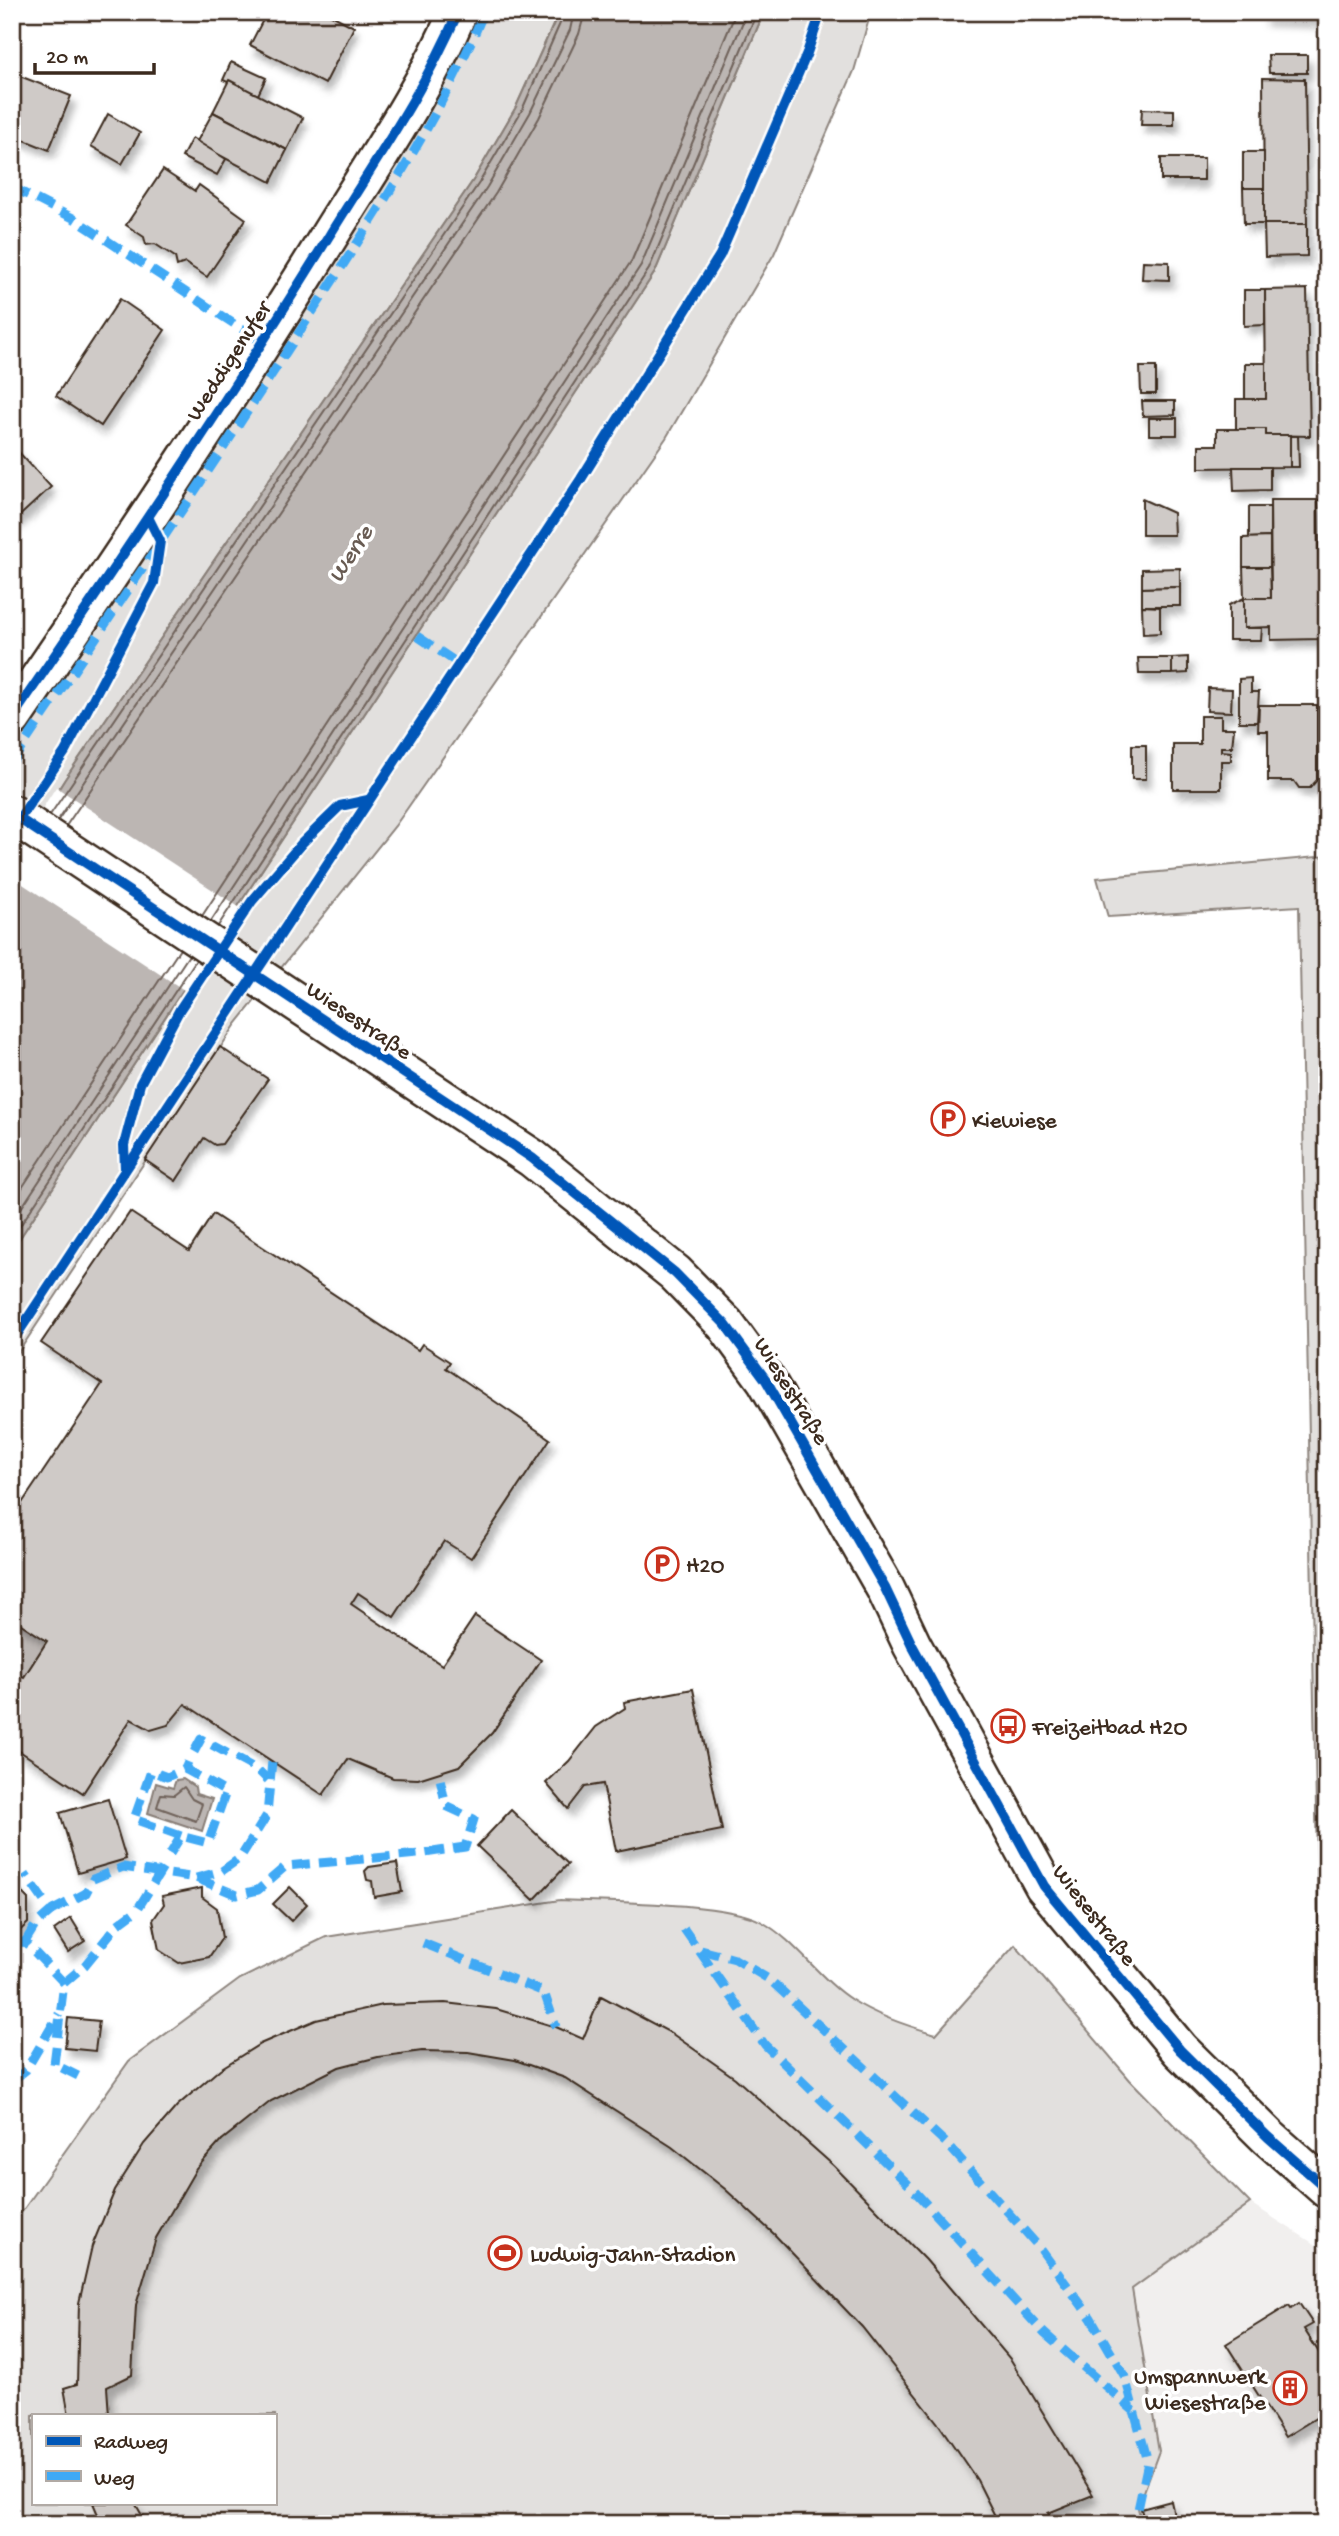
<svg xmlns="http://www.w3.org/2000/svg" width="1339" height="2536" viewBox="0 0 1339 2536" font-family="'Gochi Hand',sans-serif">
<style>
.built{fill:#f1efee}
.green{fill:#e2e0de;stroke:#8e857e;stroke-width:2;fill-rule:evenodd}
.water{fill:#bcb6b3;stroke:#887e77;stroke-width:2}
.pier{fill:#fff}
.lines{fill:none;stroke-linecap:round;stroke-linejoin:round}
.shore{stroke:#6f625a;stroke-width:2}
.building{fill:#cfcac7;stroke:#3b2a1e;stroke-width:2;filter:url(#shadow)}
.street-casing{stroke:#3b2a1e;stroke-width:42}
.street{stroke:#fff;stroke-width:37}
.quiet{stroke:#3fa9f5;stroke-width:9;stroke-dasharray:18 9;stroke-linecap:butt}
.cycleway-casing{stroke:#fff;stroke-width:15}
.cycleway{stroke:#0057b8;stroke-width:10}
.labels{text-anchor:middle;stroke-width:7;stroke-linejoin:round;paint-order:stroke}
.street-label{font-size:23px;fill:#3b2a1e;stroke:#fff}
.poi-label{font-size:23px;fill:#3b2a1e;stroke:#fff;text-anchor:start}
.water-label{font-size:24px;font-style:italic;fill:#685b52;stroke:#fff}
</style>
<defs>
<filter id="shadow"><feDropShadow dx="4.5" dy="8" stdDeviation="3.5" flood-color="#0004"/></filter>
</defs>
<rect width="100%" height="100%" fill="#fff"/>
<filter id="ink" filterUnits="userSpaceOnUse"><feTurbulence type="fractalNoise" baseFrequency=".0143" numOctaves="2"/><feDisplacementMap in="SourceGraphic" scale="14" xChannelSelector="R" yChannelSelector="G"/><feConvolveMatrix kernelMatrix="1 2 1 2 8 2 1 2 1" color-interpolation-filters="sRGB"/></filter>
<g filter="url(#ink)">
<path class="built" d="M1250,2203L1327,2252V2524H1142L1138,2508L1159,2451L1132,2289Z"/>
<g class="green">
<path d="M472,12H559L516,107L474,179L65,779L12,863V741L277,342Z"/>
<path d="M764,12H871L854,71L774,254L666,438L395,826L236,1024L12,1362V1250L655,272Z"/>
<path d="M1327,856V2042L1320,2022L1299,906L1108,917L1097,878Z"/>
<path d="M560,1900C604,1902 728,1902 762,1922C796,1941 819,1979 852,2000C877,2016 907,2026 936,2034L1015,1945L1130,2080L1250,2203L1132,2289L1159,2451L1138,2508L1142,2524H12L14,2223L129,2061L240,1979L326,1937ZM33,2415H275V2503H33Z"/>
</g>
<g class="water">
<path d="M559,12H764L655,272L12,1250V863L65,779L474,179L516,107Z"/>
<path d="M12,1618L47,1641L24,1677L12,1671Z"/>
<path d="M183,1779L195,1787L196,1794L212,1799L202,1831L148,1813L156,1783L173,1788L176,1780Z"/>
</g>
<path class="pier" d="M56,787L242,909L187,992L12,877V856Z"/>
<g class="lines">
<g class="shore">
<path d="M50,815L479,183L522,110L565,12"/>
<path d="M58,820L487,187L530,113L570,30L574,12"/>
<path d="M66,826L496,193L539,118L579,34L585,12"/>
<path d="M202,916L632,260L736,12"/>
<path d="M211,921L641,265L747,12"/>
<path d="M218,926L649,269L757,12"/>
<path d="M12,1203L180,949"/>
<path d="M12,1222L189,955"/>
<path d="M12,1238L196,960"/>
<path d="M184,1787L192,1799L202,1804L196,1821L157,1807L161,1794L174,1795Z"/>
</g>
</g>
<g class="building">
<path d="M267,12H326L354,27L325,84L250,45Z"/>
<path d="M1263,12H1317L1316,19L1263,17Z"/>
<path d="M1268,55H1307V73H1269Z"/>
<path d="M231,62L266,78L258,95L223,80Z"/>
<path d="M12,73L71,96L49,150L12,135Z"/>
<path d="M1263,78L1305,79L1307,224H1264Z"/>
<path d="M229,80L303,118L287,150L213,112Z"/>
<path d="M1142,109L1174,110V125H1141Z"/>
<path d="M213,112L287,150L271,182L196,143Z"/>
<path d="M108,114L140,133L122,164L91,146Z"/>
<path d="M192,138L226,159L217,175L182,157Z"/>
<rect x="1243" y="152" width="21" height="36"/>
<rect x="1161" y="158" width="43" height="22"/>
<path d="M163,170L195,191L199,185L246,219L207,277L185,263L177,266L175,257L155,244L146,245L144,237L126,225Z"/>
<path d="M1243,188H1264V224H1244Z"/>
<path d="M1264,224H1307V256L1265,257Z"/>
<path d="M1143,261L1169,262V280L1142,279Z"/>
<path d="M1307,289L1310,436L1266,435V429L1236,430V399H1266L1265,290Z"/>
<path d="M1244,290H1265V325L1244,326Z"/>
<path d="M120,299L165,330L101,426L56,396Z"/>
<rect x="1245" y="363" width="21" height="36"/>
<path d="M1140,367H1156V394H1141Z"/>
<path d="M1142,401H1175V415L1143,416Z"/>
<rect x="1149" y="418" width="28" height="17"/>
<path d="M1217,429H1266V435H1290V467L1199,468V445H1217Z"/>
<path d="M1290,436H1298L1299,467H1290Z"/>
<path d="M14,447L51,487L12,523V449Z"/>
<path d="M1233,467H1270V490L1234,491Z"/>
<path d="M1142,499L1173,513L1174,535H1142Z"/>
<path d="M1270,500H1318L1320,639L1271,640V627L1244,628V598H1271Z"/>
<path d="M1249,507H1270V537L1249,538Z"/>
<path d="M1270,537V567H1243V538Z"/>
<path d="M1243,567H1270L1271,598H1244Z"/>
<path d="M1180,568V587L1142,588V569Z"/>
<path d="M1180,587V606H1142V588Z"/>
<path d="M1244,598V628H1262L1261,640H1229V605Z"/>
<path d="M1142,606L1160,607V633L1143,634Z"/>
<path d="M1188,657V673L1172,674V658Z"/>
<path d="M1138,658H1172V674H1139Z"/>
<path d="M1251,678V692H1259L1257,722H1239V679Z"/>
<path d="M1208,688L1232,689L1231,712L1207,711Z"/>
<path d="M1259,705H1317V780L1310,788H1299L1294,781H1268V731H1258Z"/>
<path d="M1200,716H1221V728H1234L1232,747H1221V751L1231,752V761H1221V789H1173V744H1200Z"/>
<rect x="1132" y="745" width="14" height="34"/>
<path d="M220,1047L268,1079L222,1144L215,1145L204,1138L176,1181L145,1160Z"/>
<path d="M130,1212L189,1251L213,1214L418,1350L422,1344L450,1362L446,1368L550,1439L471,1558L444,1541L394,1617L358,1593L351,1604L442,1665L475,1616L541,1660L492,1733L459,1766L418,1779L393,1778L348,1759L323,1795L185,1704L168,1725L151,1730L131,1719L83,1793L12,1746V1671L24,1677L47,1641L12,1618V1518L102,1384L41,1343Z"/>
<path d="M693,1689L722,1830L616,1851L603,1784L585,1787L568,1809L546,1783L569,1761L596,1727L625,1708L624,1702Z"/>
<path d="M108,1799L126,1859L78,1873L60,1813Z"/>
<path d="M511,1810L568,1864L534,1900L477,1846Z"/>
<path d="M397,1863L402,1892L374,1897L372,1881L367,1880L365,1871L369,1867Z"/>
<path d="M12,1882L28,1899V1923L12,1938Z"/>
<path d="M290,1887L307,1904L291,1921L273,1904Z"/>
<path d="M202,1888V1897L217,1908L222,1938L209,1957L179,1963L159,1950L153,1920L164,1904L162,1896Z"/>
<path d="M71,1918L85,1941L68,1952L54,1930Z"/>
<path d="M601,1996L671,2033L735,2078L834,2166L926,2260L1011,2360L1093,2495L1048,2513L1053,2524H999L977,2480L940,2426L862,2327L774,2234L725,2189L672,2147L565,2078L515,2060L468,2052L422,2051L378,2057L339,2067L271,2101L222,2140L196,2169L156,2238L136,2305L132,2375L107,2387L109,2415H69L64,2388L77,2384L79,2303L92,2246L115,2190L144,2144L177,2106L220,2069L260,2044L316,2020L383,2005L445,2003L496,2009L556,2027L583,2039Z"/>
<path d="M68,2018L99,2021L95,2051L65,2048Z"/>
<path d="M1299,2303L1313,2324L1304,2329L1327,2365V2411L1285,2437L1226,2344L1289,2305L1291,2308Z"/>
<path d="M1171,2501L1176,2524H1145L1141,2509Z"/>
<path d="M93,2503H135L147,2524H102Z"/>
</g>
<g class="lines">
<defs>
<g id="street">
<path d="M12,718C121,559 228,400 329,236C374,163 424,91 458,12"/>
<path d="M12,814L532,1158L675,1273L725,1324L766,1380L885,1588L912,1645L1044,1886L1180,2050L1268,2137L1327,2189"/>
</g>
</defs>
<use href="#street" class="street-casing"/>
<use href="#street" class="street"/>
<g class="quiet">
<path d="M12,187L73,218L263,343"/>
<path d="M417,636L459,664"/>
<path d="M12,762C108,620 205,478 298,334C365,231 437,126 484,12"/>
<path d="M194,1752L201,1739L258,1770L268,1780"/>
<path d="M181,1836L134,1819L151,1771L167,1777L185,1769L188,1762"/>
<path d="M170,1854L181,1836L208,1843L226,1792L185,1769"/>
<path d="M196,1878L222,1871L240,1858L267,1815L272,1761"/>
<path d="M51,1911L86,1893L93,1879L123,1867L196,1878L237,1895L258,1890L286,1866L419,1854L465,1847L474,1819L446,1806L439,1774"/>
<path d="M684,1929L765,2045L909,2185L1044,2333L1134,2411"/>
<path d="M25,1942L36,1924L51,1911L25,1874"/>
<path d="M12,1943L25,1942L64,1983"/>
<path d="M423,1943L544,1992L556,2027"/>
<path d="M701,1950L735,1959L770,1980L947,2144L1039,2247L1091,2318L1125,2377L1148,2462L1135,2524"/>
<path d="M78,2076L54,2064L64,1983L85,1965L118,1924L137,1910L166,1863"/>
<path d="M12,2081L26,2070L59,2014"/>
</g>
<defs>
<g id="cycleway">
<path d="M12,718C121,559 228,400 329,236C374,163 424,91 458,12"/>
<path d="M12,814L532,1158L675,1273L725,1324L766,1380L885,1588L912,1645L1044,1886L1180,2050L1268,2137L1327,2189"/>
<path d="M12,829L65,752L154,583L160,541L149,519"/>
<path d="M125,1168L124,1145L140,1084L180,1009L252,901L302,843L340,806L368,800"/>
<path d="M12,1342L581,479L720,255L807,53L821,12"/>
</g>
</defs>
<use href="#cycleway" class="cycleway-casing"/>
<use href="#cycleway" class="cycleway"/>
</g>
</g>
<defs>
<symbol id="parking-ring" viewBox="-11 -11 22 22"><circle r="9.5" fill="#fff" stroke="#c8321e" stroke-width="1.5"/><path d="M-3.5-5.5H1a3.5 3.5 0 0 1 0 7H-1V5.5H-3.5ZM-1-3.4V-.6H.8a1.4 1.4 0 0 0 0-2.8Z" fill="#c8321e"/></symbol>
<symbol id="bus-ring" viewBox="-11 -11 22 22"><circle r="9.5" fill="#fff" stroke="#c8321e" stroke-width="1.5"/><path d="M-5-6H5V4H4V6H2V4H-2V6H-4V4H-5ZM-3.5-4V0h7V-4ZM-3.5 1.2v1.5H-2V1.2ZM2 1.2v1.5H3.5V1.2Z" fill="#c8321e"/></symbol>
<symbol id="stadium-ring" viewBox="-11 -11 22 22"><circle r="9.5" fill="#fff" stroke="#c8321e" stroke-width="1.5"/><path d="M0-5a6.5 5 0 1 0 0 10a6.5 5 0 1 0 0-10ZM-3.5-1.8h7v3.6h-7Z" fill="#c8321e"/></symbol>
<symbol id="building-ring" viewBox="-11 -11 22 22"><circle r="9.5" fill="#fff" stroke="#c8321e" stroke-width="1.5"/><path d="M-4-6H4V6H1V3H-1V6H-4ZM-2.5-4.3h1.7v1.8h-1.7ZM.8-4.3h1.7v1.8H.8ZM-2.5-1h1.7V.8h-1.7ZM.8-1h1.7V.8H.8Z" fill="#c8321e"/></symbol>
</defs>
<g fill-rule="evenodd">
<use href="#parking-ring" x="929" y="1100" width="38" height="38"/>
<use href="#parking-ring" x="643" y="1545" width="38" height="38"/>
<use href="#bus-ring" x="989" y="1707" width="38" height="38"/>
<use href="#stadium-ring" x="486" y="2234" width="38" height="38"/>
<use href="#building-ring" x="1271" y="2369" width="38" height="38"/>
</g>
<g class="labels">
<g class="street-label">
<text transform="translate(227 360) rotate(-57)" y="8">Weddigenufer</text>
<text transform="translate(360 1019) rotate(34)" y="8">Wiesestraße</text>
<text transform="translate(793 1390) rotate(58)" y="8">Wiesestraße</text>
<text transform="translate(1096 1914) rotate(52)" y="8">Wiesestraße</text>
</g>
<g class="poi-label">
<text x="972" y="1127">Kiewiese</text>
<text x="686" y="1572">H2O</text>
<text x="1032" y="1734">Freizeitbad H2O</text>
<text x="530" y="2261">Ludwig-Jahn-Stadion</text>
<text x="1266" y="2383" text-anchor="end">Umspannwerk<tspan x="1266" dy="26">Wiesestraße</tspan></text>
</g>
<g class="water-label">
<text transform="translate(349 553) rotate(-57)" y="8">Werre</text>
</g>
</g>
<rect width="1339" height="2536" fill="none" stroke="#fff" stroke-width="42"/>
<rect x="21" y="21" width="1297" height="2494" fill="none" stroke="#3b2a1e" stroke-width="2.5" filter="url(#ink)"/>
<rect x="32" y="2414" width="245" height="91" fill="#ffffff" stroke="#b1aaa5" stroke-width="2"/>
<rect x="46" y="2436" width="35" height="10" fill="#0057b8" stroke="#b1aaa5" stroke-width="2"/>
<text x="94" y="2448" font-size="21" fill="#3b2a1e">Radweg</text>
<rect x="46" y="2471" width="35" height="10" fill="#3fa9f5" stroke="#b1aaa5" stroke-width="2"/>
<text x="94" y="2484" font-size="21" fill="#3b2a1e">Weg</text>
<path d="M35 63v10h119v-10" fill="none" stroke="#3b2a1e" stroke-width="3.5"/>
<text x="46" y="63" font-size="21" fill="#3b2a1e" stroke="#ffffff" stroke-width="5" paint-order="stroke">20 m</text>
</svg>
